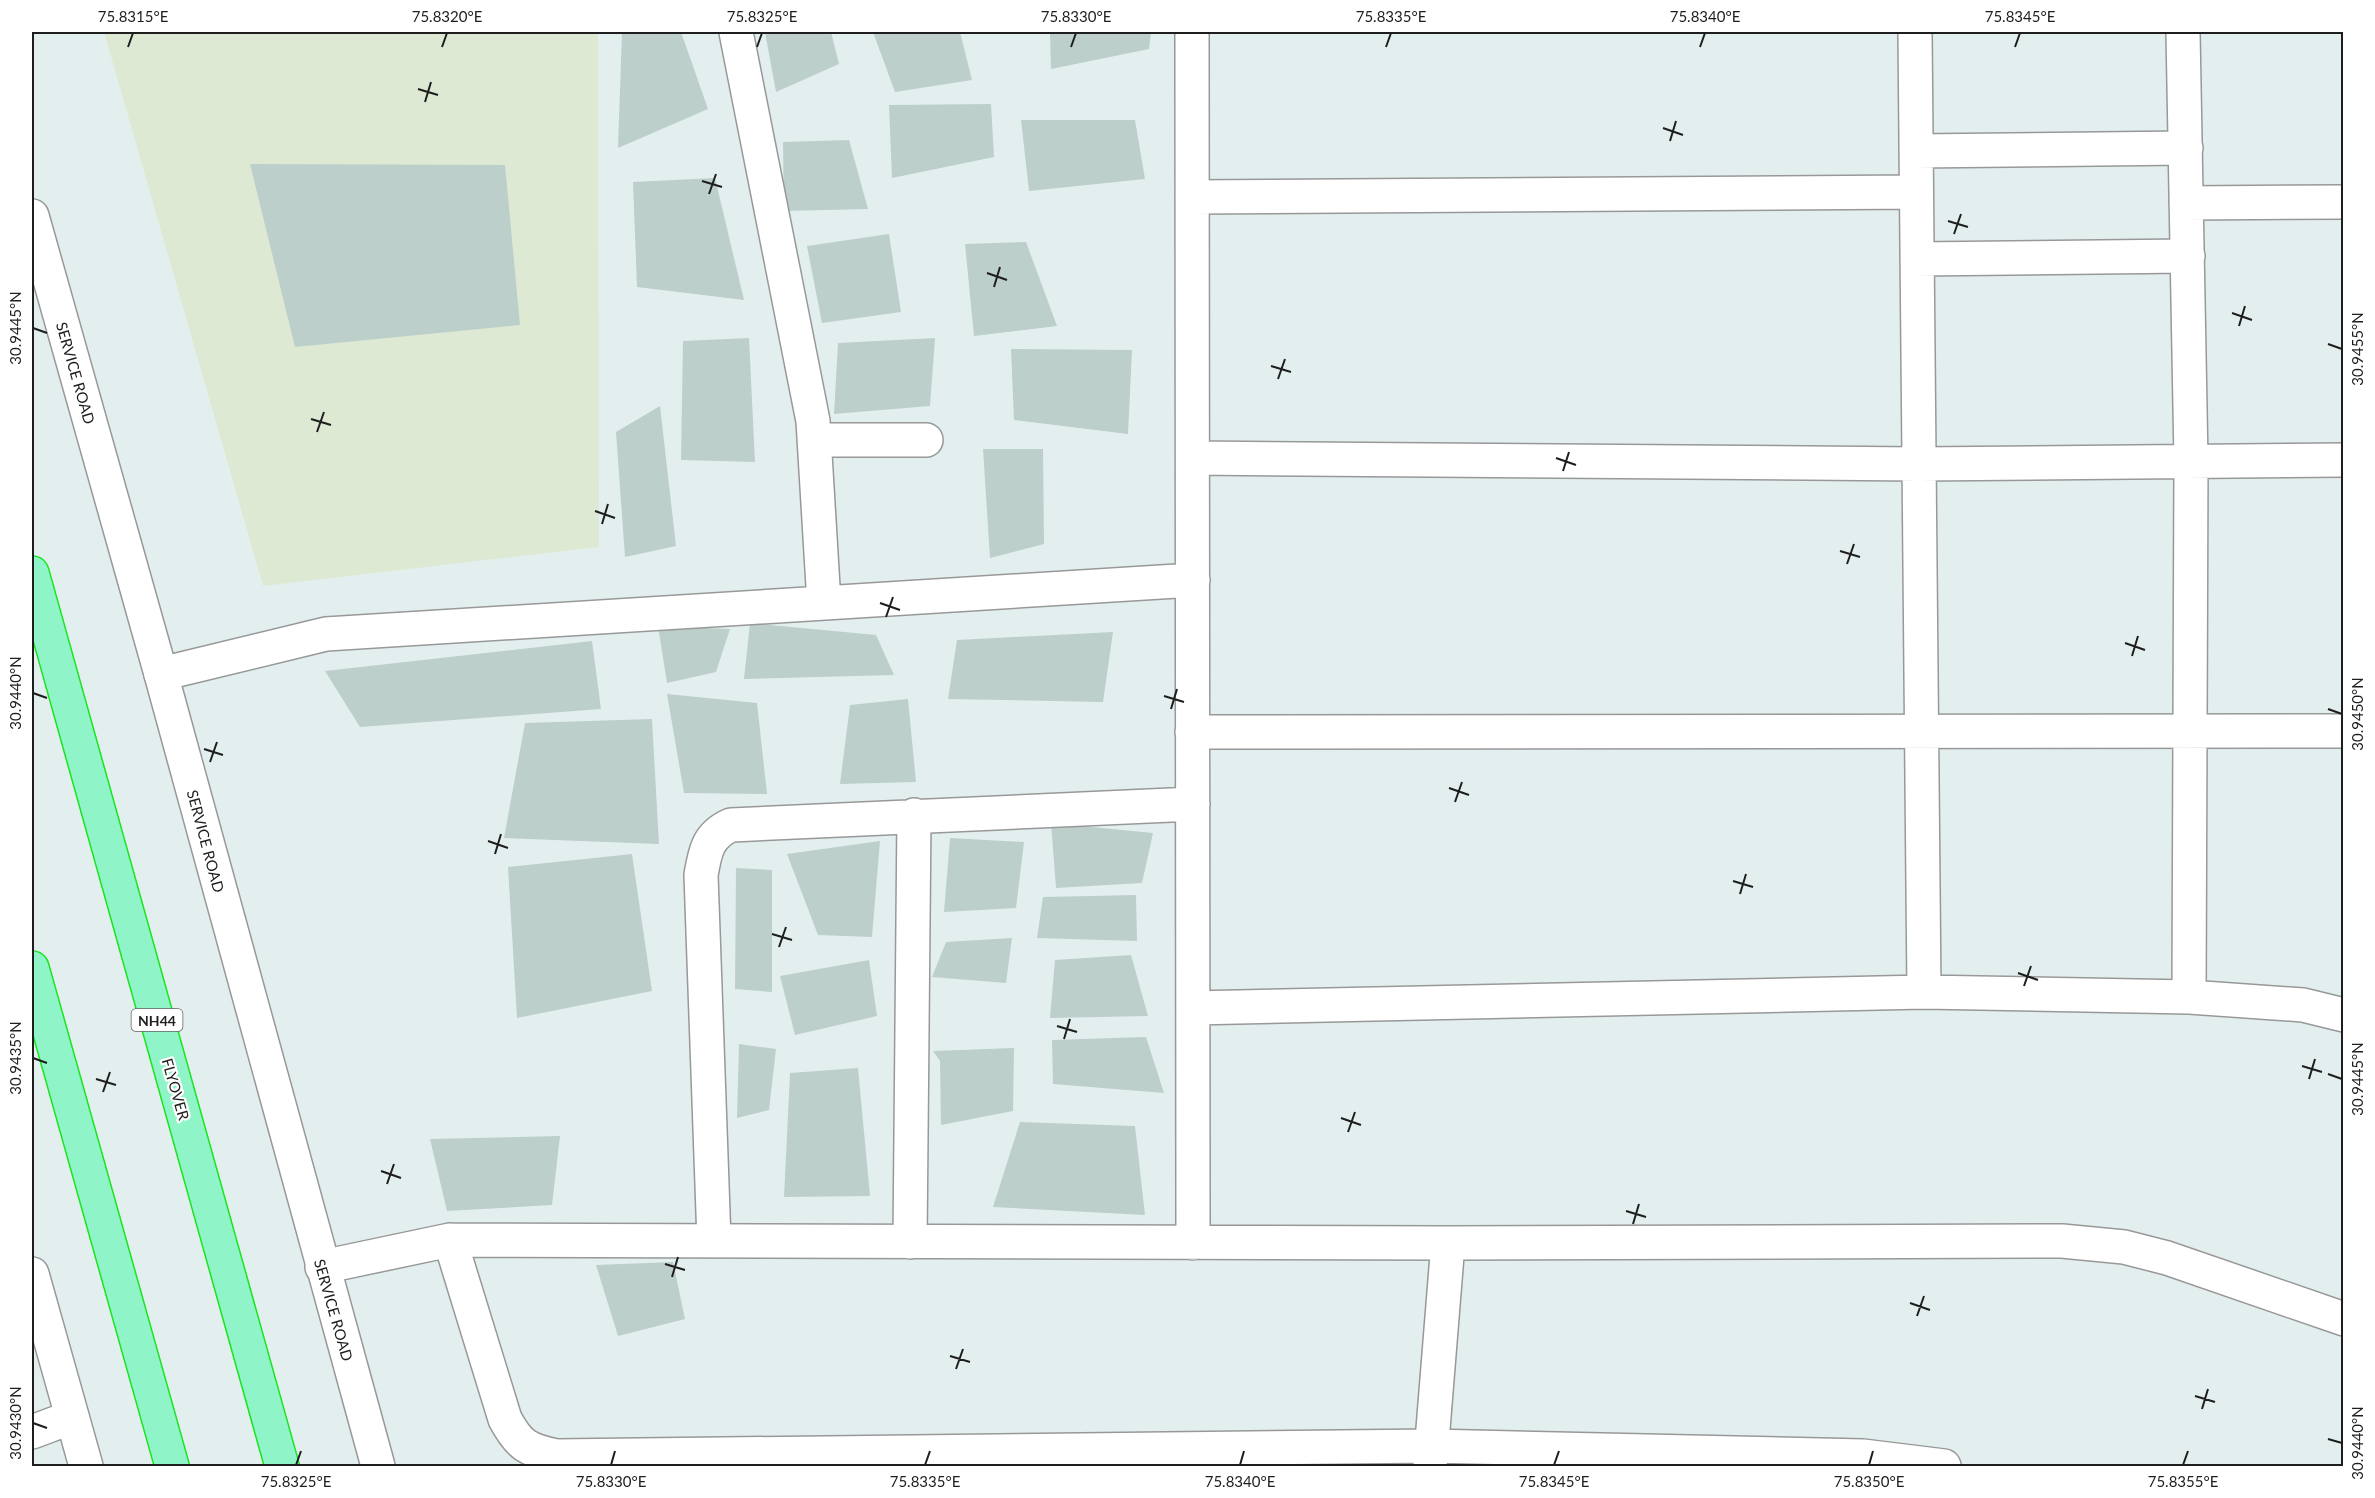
<svg xmlns="http://www.w3.org/2000/svg" width="2375" height="1498" viewBox="0 0 2375 1498" font-family="Lato,sans-serif">
	<style>
		.industrial { fill: #dee9d4 }
		.building { fill: #bccfcb }
		.lines { fill: none; stroke-linecap: round; stroke-linejoin: round }
		.minor-casing { stroke: #989898; stroke-width: 36 }
		.tertiary-casing { stroke: #989898; stroke-width: 36 }
		.trunk-casing { stroke: #1be31f; stroke-width: 36 }
		.minor { stroke: #fff; stroke-width: 33 }
		.tertiary { stroke: #fff; stroke-width: 33 }
		.trunk { stroke: #8ff5c8; stroke-width: 33 }
		.ticks { fill: none; stroke: #1e1e1e; stroke-width: 2 }
		.labels { text-anchor: middle; dominant-baseline: central; stroke-width: 4.5; stroke-linejoin: round; paint-order: stroke }
		.shield { fill: #fff; stroke: #626262; stroke-width: 1.5 }
		.shield-label { font-size: 14px; font-weight: bold; fill: #1e1e1e }
		.street-label { font-size: 15px; fill: #1e1e1e; stroke: #fff }
		.neatline { fill: none; stroke: #1e1e1e; stroke-width: 2 }
		.ticks-label { font-size: 15px; text-anchor: middle; fill: #1e1e1e }
	</style>
	<rect width="100%" height="100%" fill="#e3efef"/>
	<path class="industrial" d="M104,32h494l1,515 -336,39z"/>
	<path class="building" d="M622,32h59l27,77 -90,39z
		M765,32h66l8,32 -63,28z
		M873,32h87l12,48 -77,12z
		M1050,32h101l-2,17 -98,20z
		M991,104l3,53 -102,21 -3,-73z
		M1021,120h114l10,59 -116,12z
		M849,140l19,69 -84,2 -1,-69z
		M250,164l255,1 15,160 -225,22z
		M715,178l29,122 -107,-13 -4,-105z
		M889,234l12,78 -79,11 -15,-77z
		M1026,242l31,84 -83,10 -9,-92z
		M749,338l6,124 -74,-2 2,-119z
		M935,338l-5,68 -96,8 4,-71z
		M1011,349l121,1 -4,84 -114,-14z
		M660,406l16,140 -51,11 -9,-125z
		M983,449h60l1,95 -54,14z
		M750,623l126,12 18,40 -150,4z
		M658,626l72,3 -14,43 -49,11z
		M1113,632l-10,70 -155,-3 9,-59z
		M592,641l9,68 -241,18 -35,-56z
		M667,694l90,9 10,91 -83,-1z
		M908,699l8,83 -76,2 10,-79z
		M652,719l7,125 -155,-6 21,-115z
		M1051,823l102,10 -11,50 -86,5z
		M950,838l74,4 -8,66 -72,4z
		M880,841l-8,96 -54,-2 -31,-81z
		M632,854l20,137 -135,27 -9,-151z
		M736,868l36,2v122l-37,-3z
		M1136,895l1,46 -100,-3 6,-41z
		M1012,938l-6,45 -74,-6 14,-35z
		M1131,955l17,61 -98,2 5,-58z
		M869,960l8,56 -82,19 -15,-59z
		M1146,1037l18,56 -111,-9 -1,-44z
		M739,1044l37,5 -7,61 -32,8z
		M1014,1048l-1,63 -72,14 -1,-64 -7,-10z
		M858,1068l12,128 -86,1 6,-124z
		M1020,1122l115,4 10,89 -152,-8z
		M560,1136l-8,69 -105,6 -17,-72z
		M673,1262l12,57 -67,17 -22,-71z"/>
	<g class="lines">
		<defs>
			<path id="minor" d="M736,32l77,389 11,182
				M1192,32l1,1211
				M1916,151l270,-3
				M1192,197l724,-5
				M2186,203l158,-1
				M1917,259l271,-3
				M814,440h112
				M1193,458l726,6 425,-4
				M161,674l165,-40 867,-54
				M1192,732l1152,-1
				M1924,992l265,5 2,-536 -8,-429
				M2189,997l114,8 41,10
				M1193,1008l731,-16 -9,-960
				M450,1240l55,179c14,26 22,31 51,37l875,-10 432,10 81,10
				M714,1241l-13,-366c4,-24 7,-40 30,-50l462,-21
				M910,1242l4,-427
				M322,1267l128,-27 998,3 614,-2 62,6 43,11 177,61
				M32,1432l40,-15
				M1430,1466l18,-223"/>
			<path id="tertiary" d="M32,216l129,458 217,792
				M32,1274l54,192"/>
			<path id="trunk" d="M32,573l250,893
				M32,968l140,498"/>
		</defs>
		<use href="#minor" class="minor-casing"/>
		<use href="#tertiary" class="tertiary-casing"/>
		<use href="#trunk" class="trunk-casing"/>
		<use href="#minor" class="minor"/>
		<use href="#tertiary" class="tertiary"/>
		<use href="#trunk" class="trunk"/>
	</g>
	<path class="ticks" d="M128,47l5,-14M442,47l5,-14M757,47l5,-14M1071,47l5,-14M1386,47l5,-14M1700,47l5,-14M2015,47l5,-14M418,89l20,6M425,102l6,-20M1663,128l20,7M1670,141l6,-20M702,181l20,6M709,194l7,-20M1948,221l20,6M1954,234l7,-20M987,273l20,7M994,287l6,-20M2232,313l20,7M2239,326l6,-20M33,328l14,5M2328,344l14,5M1271,366l20,6M1278,379l7,-20M311,419l20,6M317,432l7,-20M1556,458l20,7M1563,471l6,-19M595,511l20,7M602,524l6,-20M1840,551l20,6M1847,564l7,-20M880,603l20,7M886,617l7,-20M2125,643l20,7M2132,656l6,-20M33,693l14,5M1164,696l20,6M1171,709l6,-20M2328,709l14,5M204,749l19,6M210,762l7,-20M1449,788l20,7M1455,802l7,-20M488,841l20,7M495,854l6,-20M1733,881l20,6M1740,894l6,-20M772,934l20,6M779,947l7,-20M2018,973l20,7M2024,986l7,-20M1057,1026l20,6M1064,1039l6,-20M33,1058l14,5M2302,1066l20,6M2328,1074l14,5M96,1079l20,6M2309,1079l6,-20M103,1092l7,-20M1341,1118l20,7M1348,1132l7,-20M381,1171l20,7M387,1184l7,-20M1626,1211l20,6M1633,1224l6,-20M665,1264l20,6M672,1277l6,-20M1910,1303l20,7M1917,1316l7,-20M950,1356l20,6M956,1369l7,-20M2195,1396l20,6M2202,1409l6,-20M33,1423l14,5M2328,1439l14,4M296,1465l5,-14M611,1465l4,-14M925,1465l5,-14M1240,1465l4,-14M1554,1465l5,-14M1869,1465l4,-14M2183,1465l5,-14"/>
	<g class="labels">
		<rect class="shield" x="131.5" y="1009" width="51" height="22" rx="4.5"/>
		<g class="shield-label">
			<text x="157" y="1020">NH44</text>
		</g>
		<g class="street-label">
			<text transform="translate(76 373) rotate(74)">SERVICE ROAD</text>
			<text transform="translate(206 841) rotate(75)">SERVICE ROAD</text>
			<text transform="translate(176 1089) rotate(74)">FLYOVER</text>
			<text transform="translate(334 1310) rotate(74)">SERVICE ROAD</text>
		</g>
	</g>
	<rect width="2375" height="1498" fill="none" stroke="#ffffff" stroke-width="66"/>
	<rect x="33" y="33" width="2309" height="1432" class="neatline"/>
	<g class="ticks-label">
		<text x="133" y="22">75.8315°E</text>
		<text x="447" y="22">75.8320°E</text>
		<text x="762" y="22">75.8325°E</text>
		<text x="1076" y="22">75.8330°E</text>
		<text x="1391" y="22">75.8335°E</text>
		<text x="1705" y="22">75.8340°E</text>
		<text x="2020" y="22">75.8345°E</text>
		<text transform="translate(16 328) rotate(-90)" y="5">30.9445°N</text>
		<text transform="translate(2358 349) rotate(-90)" y="5">30.9455°N</text>
		<text transform="translate(16 693) rotate(-90)" y="5">30.9440°N</text>
		<text transform="translate(2358 714) rotate(-90)" y="5">30.9450°N</text>
		<text transform="translate(16 1058) rotate(-90)" y="5">30.9435°N</text>
		<text transform="translate(2358 1079) rotate(-90)" y="5">30.9445°N</text>
		<text transform="translate(16 1423) rotate(-90)" y="5">30.9430°N</text>
		<text transform="translate(2358 1443) rotate(-90)" y="5">30.9440°N</text>
		<text x="296" y="1487">75.8325°E</text>
		<text x="611" y="1487">75.8330°E</text>
		<text x="925" y="1487">75.8335°E</text>
		<text x="1240" y="1487">75.8340°E</text>
		<text x="1554" y="1487">75.8345°E</text>
		<text x="1869" y="1487">75.8350°E</text>
		<text x="2183" y="1487">75.8355°E</text>
	</g>
</svg>
